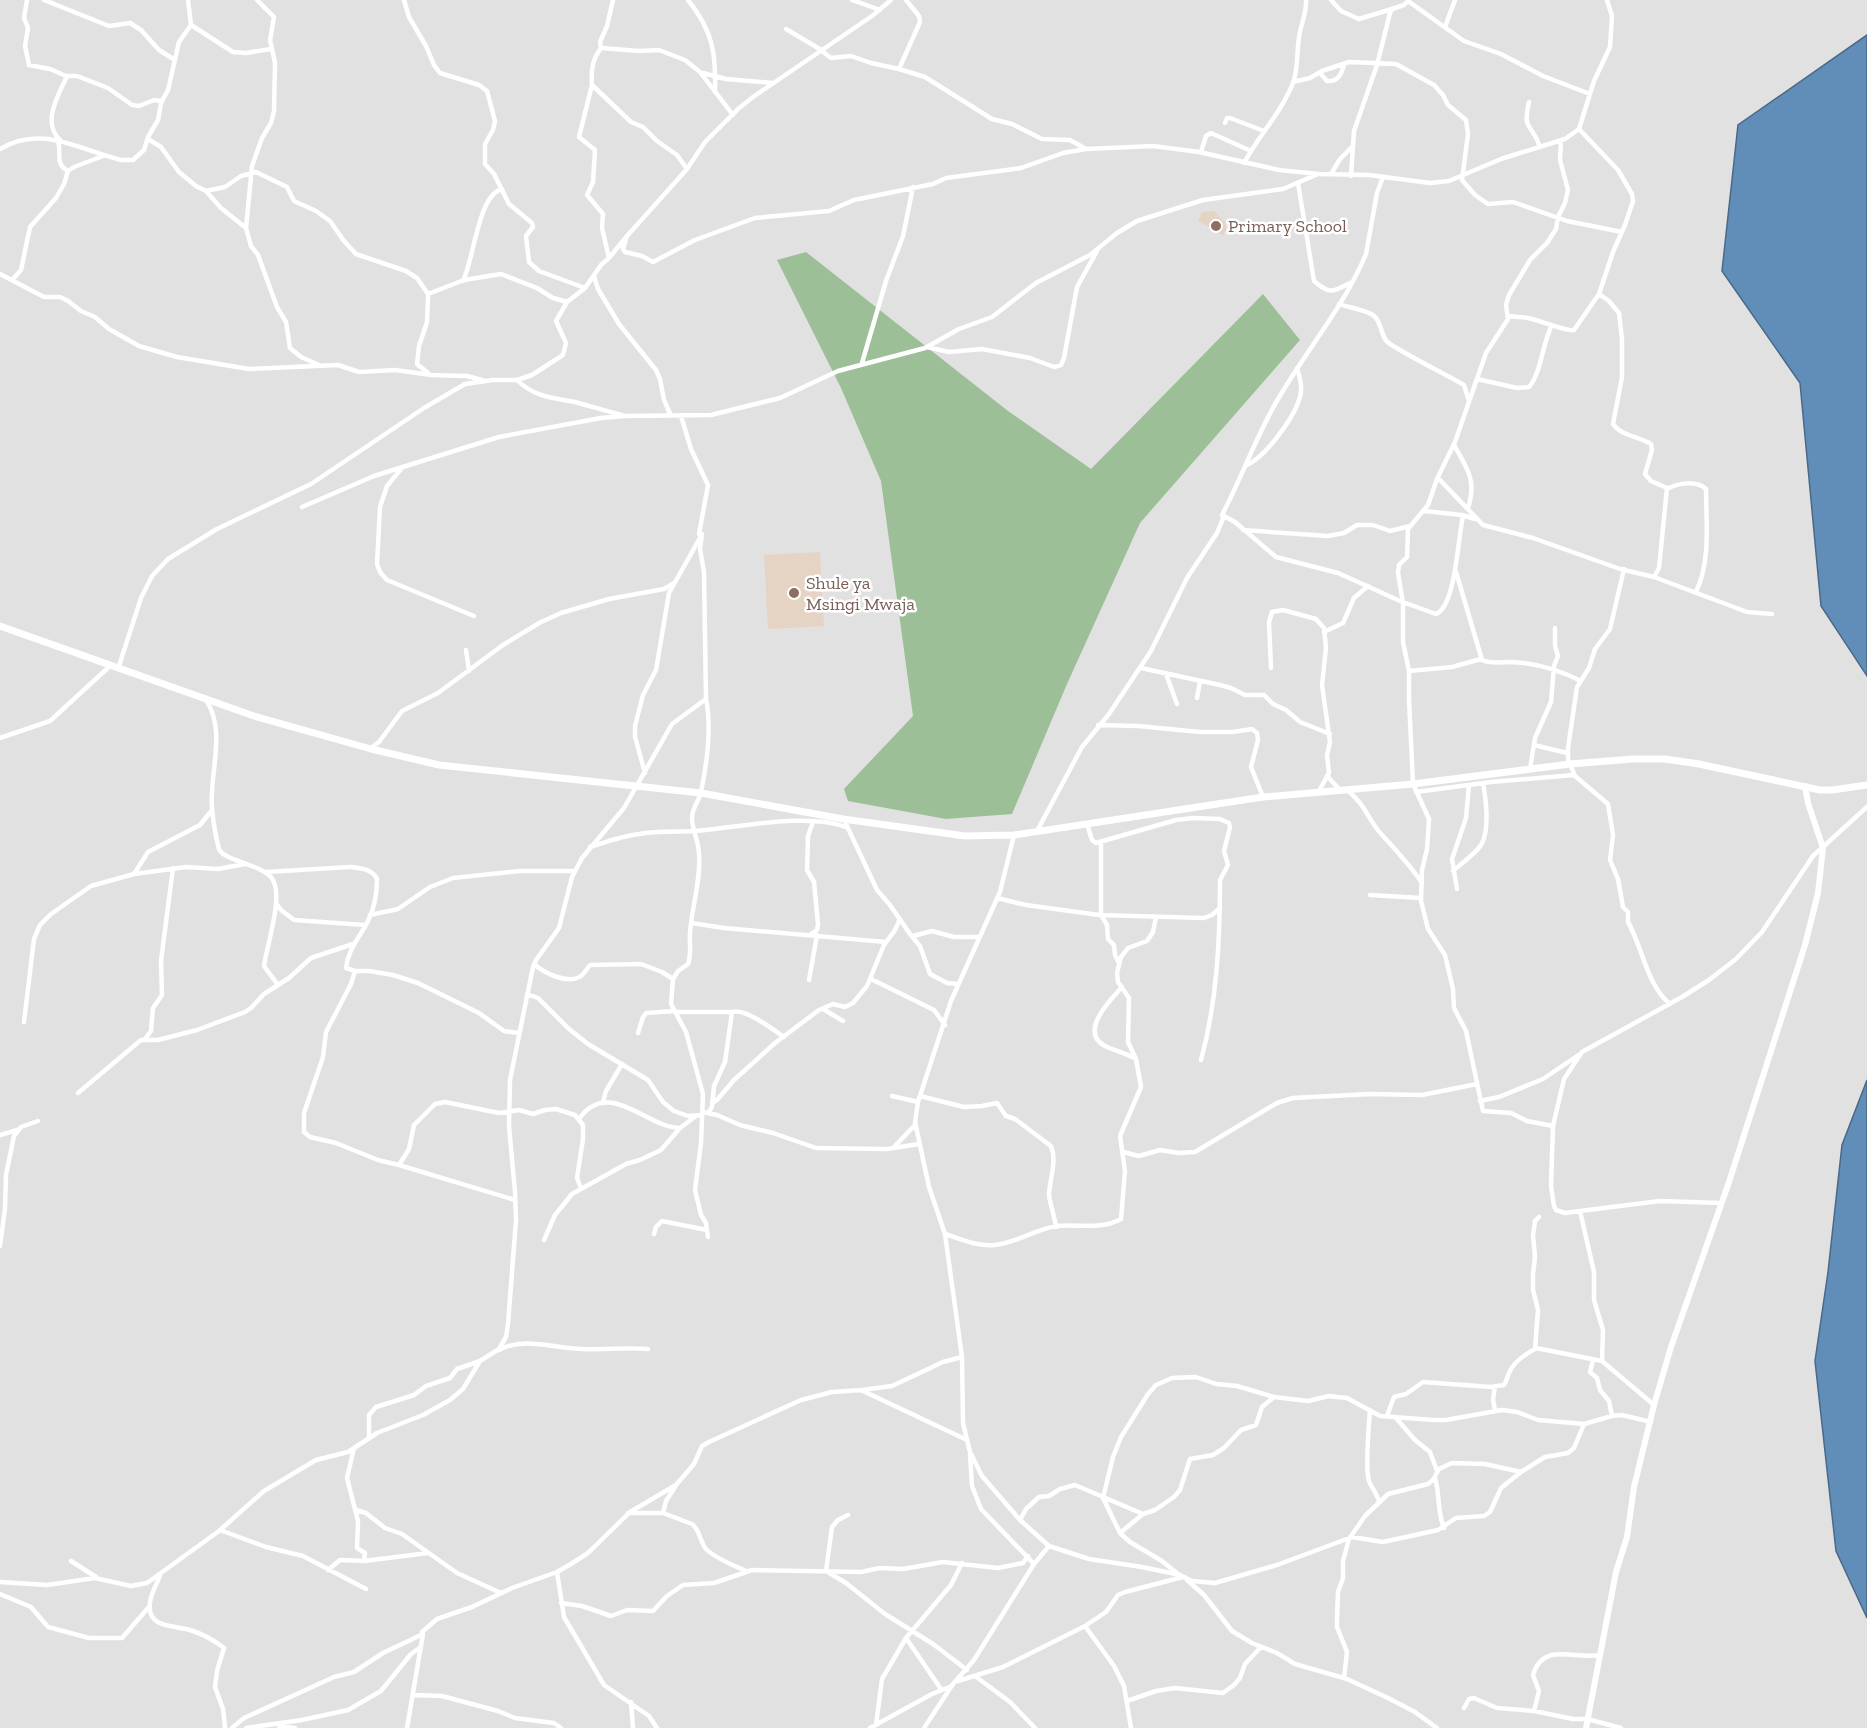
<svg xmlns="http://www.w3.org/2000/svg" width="1867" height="1728" viewBox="0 0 1867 1728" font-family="'Zilla Slab',serif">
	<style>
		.education { fill: #e5d4c3 }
		.green { fill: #9dbf97 }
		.water { fill: #618eb9; stroke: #4a6988; stroke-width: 1.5 }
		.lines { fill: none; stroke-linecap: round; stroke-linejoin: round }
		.minor { stroke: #fff; stroke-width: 4.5 }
		.tertiary { stroke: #fff; stroke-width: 6 }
		.secondary { stroke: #fff; stroke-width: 7 }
		.education-dot { fill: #8d6e63; stroke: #fff; stroke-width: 2 }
		.labels { text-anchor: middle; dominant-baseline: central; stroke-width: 5; stroke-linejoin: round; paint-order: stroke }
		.education-label { font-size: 18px; fill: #785e54; stroke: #fff; text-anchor: start }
	</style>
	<rect width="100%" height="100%" fill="#e1e1e2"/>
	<path class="education" d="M1214,211l11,12 1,7 -3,5 -25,-14 4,-9z
		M820,552l4,74 -56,3 -4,-74z"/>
	<path class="green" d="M806,252l202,159 83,58 172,-175 37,46 -160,183 -73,161 -55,130 -66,5 -98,-18 -4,-12 69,-73 -32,-235 -40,-93 -64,-128z"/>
	<path class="water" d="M1867,35v641l-46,-70 -21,-223 -78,-112 16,-146z
		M1867,1080v538l-31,-67 -21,-190 13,-89 14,-127z"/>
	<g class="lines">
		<path class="minor" d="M27,0l-3,18 4,10 -3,18 4,19 21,4 16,7h11l31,12 24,17 7,1 15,-6 8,1
			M44,0l65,26 21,-3 11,7 18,20 16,10
			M257,0l17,17 -4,23 5,23 -1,48 -3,12 -9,15 -10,28 -6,62 5,18 7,9 19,52 9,15 4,26 11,9 18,8
			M404,0l5,17 17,29 8,19 6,8 39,12 8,6 8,30 -2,9 -8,14v20l9,10 15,30 23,19 1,4 -7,9 3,26 10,9 46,17
			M613,0l-6,26 -7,16 1,6c-9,12 -10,22 -9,37l39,37 12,5 14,14 20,14 10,14
			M688,0c25,31 28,53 27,92
			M852,0l28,10
			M1331,0l10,11 18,8 33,-10
			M1408,1l56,40 37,13 42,22 47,18
			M191,25l42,27 13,1 25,-4
			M1445,27l10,-27
			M786,29l37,22
			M601,48l38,3 20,-1 26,10 15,12 33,43
			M822,51l9,7 20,-2 20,7 28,6 26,8 67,42 20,5 30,15 28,1 16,9
			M899,69l21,-47 -1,-6 -13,-16
			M703,73l23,6 47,4
			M1320,73l7,8c11,1 15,-7 17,-17
			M67,76c-8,18 -26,46 -7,64l-2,1c4,11 -4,23 10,30
			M1293,82l17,-4 12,-7 27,-9 47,2 38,21 9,10 5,10 18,15 2,14 -6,46 13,15 13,9 25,-2 54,19 55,11
			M592,85l-13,52 16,13 -2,32 -6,13 16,19 -1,14 7,30
			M1529,102c-7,30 3,20 11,45
			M1225,123l2,-5h3l34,13
			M148,139l13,8 18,25 17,14 10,5 15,17 25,20
			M0,149c42,-25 79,1 121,11h12l11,-10 4,-13 10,-17 3,-17 7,-13 11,-48 12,-17 -3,-25
			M1201,152l5,-16 5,-3 40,18
			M1244,163c15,-28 37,-50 49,-80 6,-16 3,-34 7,-51 2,-10 7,-22 6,-32
			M1331,174l9,-15 13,-13
			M1351,176l3,-45 23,-66 13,-52 2,-4 12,-4 5,-5
			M1383,177l-6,16 -11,61c-21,51 -60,97 -88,145 -22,37 -36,78 -56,116l13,7 41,35 62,16 62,28 36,13c20,-8 22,-78 27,-98
			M1298,183l16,98c16,14 19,11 36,2
			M206,191l19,-4 16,-11 15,-4 31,15 7,14 22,10 14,10 14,20 12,13 50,17 11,7 11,16v4l-1,24 -8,24 -2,18 11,9
			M627,236l-4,13 2,3 17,4 11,6 42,-22 60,-22 74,-7 25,-11 79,-16 13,-6 75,-10 42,-15 23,-4 67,-3 46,6 80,18 40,4 50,1 61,8 19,-2 52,-22 64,-20 14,-10 15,-48 16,-34 2,-31 -5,-16
			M0,274l44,23h16l8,4 13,10 14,6 14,12 30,17 38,11 72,12 89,-4 21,7 36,-2 36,5 36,1 15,4
			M594,276l4,13 21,35 37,46 4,9 4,21 7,16
			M12,280l9,-10 9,-43 26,-29 8,-14 4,-13 6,-4 29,-11
			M463,281c11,-22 15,-86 39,-92
			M428,294l36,-14 37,-6 36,14 16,10 14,4
			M1599,294l10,7 10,12 3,26v38l-9,47c8,12 26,12 38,20l1,6 -7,24 6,7 16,7 -8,80 -5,9
			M1339,304c8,3 31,7 35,12 9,8 6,22 16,28 24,15 49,27 74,41l5,16
			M1509,316c6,1 13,1 19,2 11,2 39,14 46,12l25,-36 14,-42 12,-27 8,-24 -1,-7 -14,-24 -39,-41
			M927,347l22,5 33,-3 48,9 24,9 7,-2 3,-7 13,-71 20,-36
			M862,363l24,-82 17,-45 10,-49
			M1477,379l40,9 12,-1c13,-16 13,-43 23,-62
			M517,380c17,17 36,18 58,22 15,4 31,9 47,13
			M1454,445c13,23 23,35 14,63
			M1247,465c19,-9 52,-52 54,-74 1,-8 -2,-16 -4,-23
			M401,469l-14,17 -7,21 -3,57 3,8 7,8 87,36
			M1438,478l45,47 50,13 87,31 34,8 93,35 25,2
			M1667,489c11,-6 29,-9 39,0 0,33 5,72 -10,103
			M302,507l72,-31 125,-39 102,-19 23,-2 87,-1 69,-17 58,-27 87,-23 34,-19 33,-12 44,-34 54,-28 27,-22 20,-12 66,-21 80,-11 35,-15
			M1424,511l38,4 13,4
			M1243,530l85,6 16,-3 13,-8h16l17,6 20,-5
			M1624,569l-14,60 -15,20 -6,19 -12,19 -9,61v11l7,17 33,28 5,31 -3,25 8,19 5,28 5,5v10c14,24 19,64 42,82
			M1456,572l26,88c9,4 19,2 29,2 25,1 48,8 70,19
			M1324,632l19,-9 11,-25 14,-12
			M466,650l3,21
			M1141,668l79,17 11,3 14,7h19l9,9 13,6 14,12 30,12
			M1271,668l-2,-46 3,-10 11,-2 33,9 8,9 2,20 -4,37 8,57 -3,13 2,18 -10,18
			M118,669l23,-71 11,-22 16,-17 49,-30 94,-45 113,-76 41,-24 28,-4h24l15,-5 31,-20 3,-12 -10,-22 11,-19 18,-14 16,-23 8,-7 18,-22 60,-67 18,-27 33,-33 15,-12 119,-81 19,-16
			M1409,671l43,-4 29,-8
			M1166,674l11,30
			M1197,698l3,-17
			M706,699c6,29 1,64 -5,93 -2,9 -9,16 -9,26 0,12 7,23 7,36 2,27 -7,52 -9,78 -1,11 2,21 -2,32l-10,7 -5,8 -2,25 15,28 17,62 -2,49 -6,47 6,25 5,8 2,14
			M206,700c21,31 3,74 6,108 1,11 4,30 7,41 4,12 47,16 54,31 10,19 -6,64 -9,86l14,19
			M1098,725l40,1 62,6h33l19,-3 5,4 1,7 -7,27 12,30
			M0,738l50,-17 60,-55
			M1534,745l33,8
			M371,748l8,-6 23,-31 36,-18 65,-48 38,-23 20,-9 48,-14 55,-10 10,-6
			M1530,769l5,-31 16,-36 3,-36 4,-10 -3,-10v-18
			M645,773l-10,-36v-11l8,-31 13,-25 13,-77 32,-57
			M1327,776l12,13
			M1347,790c19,15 21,30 35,45 15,16 28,30 40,48
			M1416,792l75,-10 83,-7
			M846,824l31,66 13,15 20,29 10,12 10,28 17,9 11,1
			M1087,824l5,16 4,3 80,-23 17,-2 27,1 9,4 1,4 -6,24 4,14 -8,15c0,60 -3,122 -19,180
			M1037,831l45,-84 27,-33 42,-63 36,-73 30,-45 7,-17
			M1014,835l-14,57 -49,109 -33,101 -3,20 14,65 16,47 17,123 1,66 4,17 3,12 12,24 38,44 29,26 40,13 53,8 38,8 12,6 23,2 62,-18 75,-28 31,5 55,-12 18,-12 28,-2 6,-4 11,-24 20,-16
			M1101,842v73l6,10 1,14 6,6 1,10 4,8
			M590,847c16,-5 32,-11 49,-13 18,-3 37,-2 56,-3 42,-3 112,-19 151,-4
			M1453,871c8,-7 23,-18 28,-26 9,-14 5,-46 2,-62
			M266,872l84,-5c10,1 22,2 27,12 0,13 -3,30 -9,42 -8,16 -20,28 -22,47l9,3h14l24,4 25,8 61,30 25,18 14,2
			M134,874l14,-22 52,-27 12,-15
			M1457,889l-5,-30 14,-41 3,-33
			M1370,895l51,3
			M997,898l29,7 73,10 105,3 8,-3 8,-7
			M276,903l5,7 13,10 71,5
			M370,915l28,-6 32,-22 23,-9 67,-7h55
			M691,923l33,5 162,14
			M811,934l6,-4 1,-6 -4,-42 -7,-12 1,-34 5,-14
			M913,936l19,-5 22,6h25
			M534,964c10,9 34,21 47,12 4,-3 6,-8 9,-11l51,-1 21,8 11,7
			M355,971l-4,13 -25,48 -3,25 -19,56v19l6,5 26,6 42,17 21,5 116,35
			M871,979l63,31 11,15
			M809,980l8,-45
			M527,994l11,4 31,31 19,15 60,36 15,22 11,9 14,5 14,-1
			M823,1009l20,12
			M676,1012h55
			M24,1022l10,-83 6,-14 11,-11 40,-28 43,-12 52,-7 32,2 27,-5
			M638,1033l5,-16 3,-4 29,-2
			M145,1039l6,-8 2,-23 9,-13 -1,-34 12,-93
			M1136,1059l-8,-17 1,-44 -11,-16 -1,-9 4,-16 7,-9 19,-7 6,-9 3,-15
			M78,1093l63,-53h17l39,-10 48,-18 6,-4 13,-14 25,-16 22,-20 42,-14
			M892,1096l26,6
			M920,1096l44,11 18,-1 15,-3 9,13 9,3 36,27c6,14 -1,33 -2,48 0,7 6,24 7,33
			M1480,1101l19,-4 44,-18 37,-25
			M603,1102l3,-11 16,-27
			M712,1103l5,-3 17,-20 41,-37 44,-33 14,-6 12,3 8,-4 14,-17 17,-41 11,-15 5,-11
			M703,1112l14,3 23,10 33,8 43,15 71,1 32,-5
			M708,1113l4,-6 2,-21 11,-24 7,-50c14,-4 40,17 52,25
			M579,1119c29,-42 68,9 101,9
			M1553,1126l-26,-5 -16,-8 -28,-2 -17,-80 -12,-23 -1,-19 -8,-34 -17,-26 -7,-28 1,-31 5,-21 2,-30 -16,-35 -4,-85v-28l-6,-29v-39l-5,-30 1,-8 8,-8 1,-28 20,-24 9,-26 18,-37 31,-89 22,-34 -2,-14 3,-10 21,-35 17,-17 9,-14 2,-12 7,-14 3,-13 -8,-30 1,-20
			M0,1135l17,-5
			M893,1148l22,-23
			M1123,1152l16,4 21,-6 19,3 16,-1 82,-49 16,-5 77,-4 52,1 55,-11
			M399,1165l10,-16 5,-24 21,-21 10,-2 54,11 20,-3 14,4 12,-4 11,-1 19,6 8,10v14l-6,39 4,10
			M1721,1203l-61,-2 -80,10 -15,2 -9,-3 -2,-4 -3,-20 1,-31 1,-29 11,-47 18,-27 100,-55 27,-17 27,-21 26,-27 51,-76 54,-49
			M1580,1211l14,61v28l9,30 -1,31 52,44
			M654,1234l2,-7 6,-6 45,9
			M945,1234c15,5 33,13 50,11 22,-2 40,-16 62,-19 22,-2 44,4 64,-7l4,-48 -5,-35 21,-49 -5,-28c-10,-6 -21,-8 -31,-13 -27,-14 6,-47 17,-59
			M544,1240l11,-25 17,-21 54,-30 14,-4 21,-10 19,-22 16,-12
			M0,1246l5,-37 1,-34 8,-39 7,-9 17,-6
			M1536,1348l66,13
			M499,1350c24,-14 57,-1 83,-1 22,1 44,-2 66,0
			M1593,1360l-3,12 7,6 3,12 9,11 3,15
			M863,1391l104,49
			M1370,1410c-1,13 -5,60 -1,71 3,8 8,12 10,21
			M1495,1410l-2,-10 2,-14
			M1387,1416l7,-19 12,-3 17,-12 68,5 13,-2c3,-4 3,-9 6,-14 4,-9 17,-18 25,-22l3,-39 -5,-20v-16l2,-17 -2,-22 2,-14 4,-4
			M1396,1418l19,22 15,12 7,19
			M369,1438v-23l7,-8 38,-12 12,-9 24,-8 7,-9 23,-8
			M354,1448l-7,30 11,43 -1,27 8,5 -1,8
			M970,1455l2,31 9,23 53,55
			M1435,1478c5,16 2,34 9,50
			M356,1510l10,3 19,15 17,6 55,39 44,20
			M628,1513h35l29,11c8,6 8,18 14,25 10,10 27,16 40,22
			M663,1513l3,-12 9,-14
			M848,1515l-10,5 -6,7 -6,44 20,12 39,31 48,30 34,26
			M1020,1520l6,-11 13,-12 10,-1 11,-7 15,-4 68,29
			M220,1530l46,17 37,9 63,33
			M1120,1533l23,-19 12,-4 19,-13 6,-7 10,-31 23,-4 11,-7 17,-18 15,-5 6,-18 12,-10 34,4 21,-5 8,1 10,1 33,18 53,4h13l56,-10 15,2 21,8 46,4 28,-8 10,-1 29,7
			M71,1561l25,16
			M328,1570l12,-10 24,1 64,-8
			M557,1572l7,45 40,68 45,31 8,12
			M1178,1574l-16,-13 -32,-19 -10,-9 -17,-35 10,-41 8,-20 27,-43 8,-9 16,-7 24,-1 20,7 21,2 37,11
			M160,1575c-3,9 -9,18 -10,27 -4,27 24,23 40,28 13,4 24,10 34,18l-7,23 -2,16 8,22 2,19
			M1187,1580l17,15 28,36 20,12 25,10 18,11 52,15 41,19 27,14 22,16
			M0,1582l47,3 48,-7 36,8 16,-3 72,-52 45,-40 52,-31 32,-8 29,-19 46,-18 27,-15 13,-11 17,-28 19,-12 7,-12 2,-13 8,-104 -1,-28 -6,-66 1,-46 23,-113 3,-7 23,-32 13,-51 10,-19 42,-50 48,-84 34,-25 -2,-127 -4,-23 2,-15h-3l9,-49 -17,-36 -10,-33
			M0,1594l31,13 17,20 41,11h33l26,-30
			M561,1603l21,3 29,10 16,-6 26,1 14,-15 16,-11 31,-2 38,-13 109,2 19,-4 23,1 40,-7 55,6 25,-5 5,-7
			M1085,1626l29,40 10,20 7,42
			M906,1638l35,51
			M975,1676l35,26 25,26
			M1344,1678l3,-26 -10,-25v-9l1,-26 5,-14v-17l6,-22 16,-23 23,-22 40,-10 5,-4 6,-11 13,-6 33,1 36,8 24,-15 23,-4 6,-5 10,-24
			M958,1681l45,-14 82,-41 21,-14 12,-17 7,-3 58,-15
			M414,1695l28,1 56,15 17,7 39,5 7,5
			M1127,1701l29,-10 19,-3 48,5 11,-8 6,-7 5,-14 16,-17
			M631,1702l2,26
			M1464,1708l5,-9 5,-1 23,10 37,3 39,8h14l34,9
			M1534,1711l5,-20 -6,-16c10,-34 42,-15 67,-20
			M876,1725l6,-46 24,-41 45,-53 11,-22
			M279,1726l16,2
			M232,1728l12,-10 90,-41 20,-5 29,-19 40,-19 -1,-2 15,-13 35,-12 40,-19 45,-16 14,-8 17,-11 42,-41 46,-27 18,-21 8,-18 7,-4 92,-42 31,-8 30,-2 30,-4 51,-24 19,-5
			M246,1728l56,-8 46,-10 33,-19 30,-37 10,-7
			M407,1728l16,-94
			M870,1728l62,-34 20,-8
			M924,1728l29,-44 21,-24 60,-96 15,-18"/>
		<path class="tertiary" d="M1586,1728l30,-156 11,-35 7,-50 20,-82 17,-58 58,-165 76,-237 13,-52 5,-45 -15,-45 -3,-17"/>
		<path class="secondary" d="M0,626l254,90 117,33 68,16 262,28 142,26 122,17 49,-1 249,-38 150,-13 157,-20 63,-5h32l34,5 121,26h12l35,-5"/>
	</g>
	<g class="education-dot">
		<circle cx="1216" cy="226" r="6"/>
		<circle cx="794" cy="593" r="6"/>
	</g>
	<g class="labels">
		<g class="education-label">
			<text x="1228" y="226">Primary School</text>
			<text x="806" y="583">Shule ya<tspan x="806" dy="21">Msingi Mwaja</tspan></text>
		</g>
	</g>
</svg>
